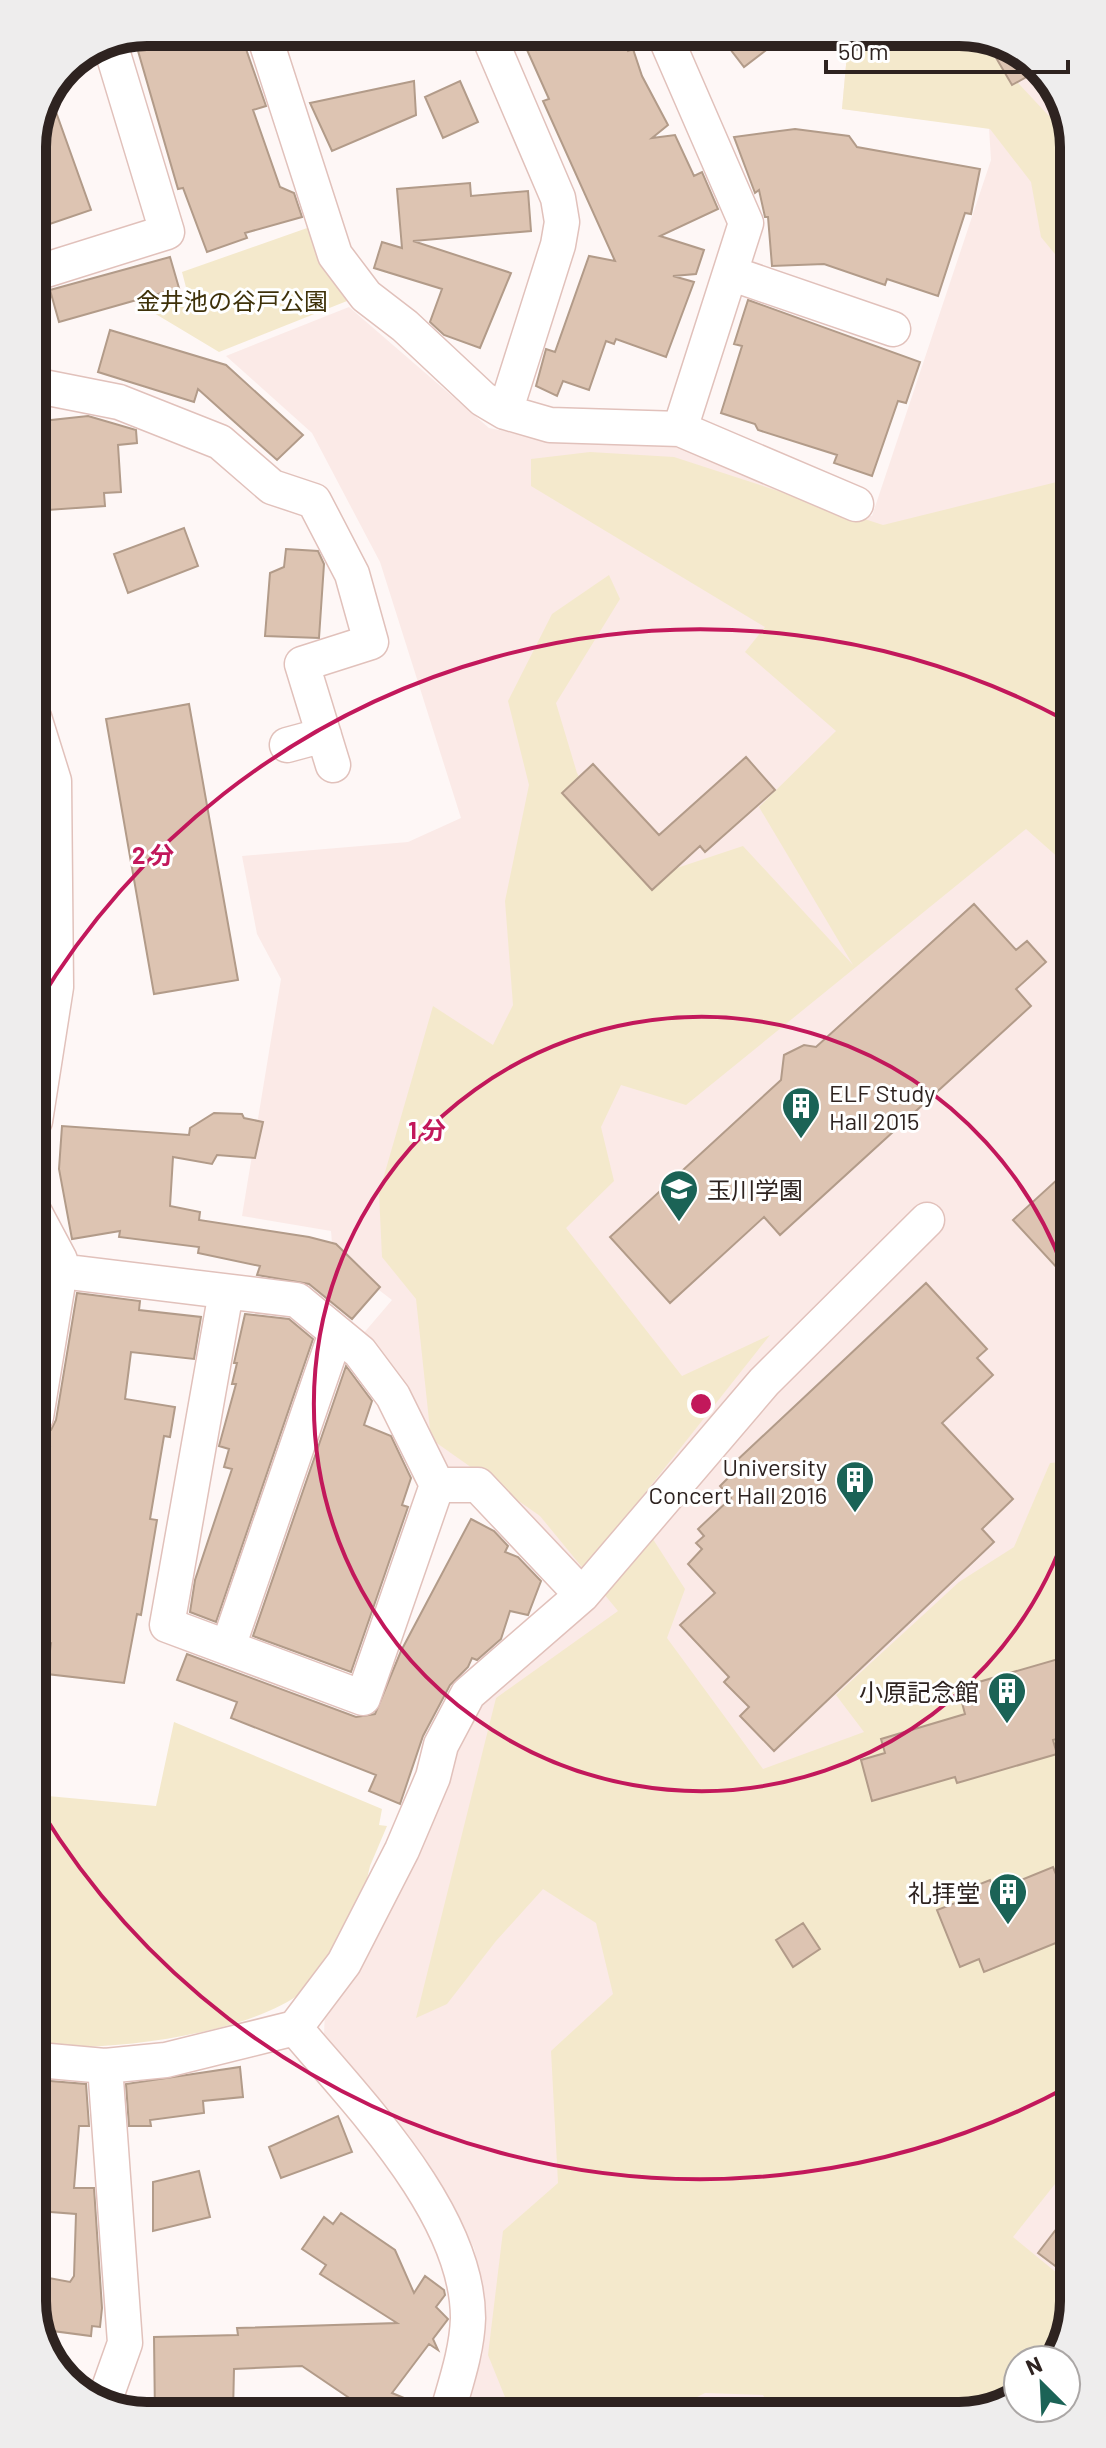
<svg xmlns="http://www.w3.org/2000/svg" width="1106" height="2448" viewBox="0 0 1106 2448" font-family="Barlow,'Noto Sans JP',sans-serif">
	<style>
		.built { fill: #fbeae7 }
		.green { fill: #f4e9cc }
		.building { fill: #ddc4b2; stroke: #b29b89; stroke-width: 2 }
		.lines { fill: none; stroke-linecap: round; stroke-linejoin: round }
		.minor-casing { stroke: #e1c1bb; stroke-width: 37 }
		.minor { stroke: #fff; stroke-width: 34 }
		.ring { fill: none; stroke: #c2185b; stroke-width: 4 }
		.labels { text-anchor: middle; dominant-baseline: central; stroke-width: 6; stroke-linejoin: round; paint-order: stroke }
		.park-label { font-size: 24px; fill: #3e3109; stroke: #fff }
		.poi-label { font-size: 24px; fill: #2e2320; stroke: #fff; text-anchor: end }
		.rim { fill: none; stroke: #2e2320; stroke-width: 10 }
		.centre { fill: #c2185b; stroke: #fff; stroke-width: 4 }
		.ring-label { font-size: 24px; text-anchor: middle; font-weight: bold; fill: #c2185b; stroke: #fff; stroke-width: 6; stroke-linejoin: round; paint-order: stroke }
	</style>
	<rect width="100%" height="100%" fill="#fef7f6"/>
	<path class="built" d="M849,32h118l62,24 39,54 6,2191 -18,59h-38v33l-22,17 -529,3 16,-61 2,-52 -11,-52 -41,-78 -109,-135 1,-27 142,-284 41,-48 92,-78 -158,-127 -85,-130 35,-41 -59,-45 -2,-24 -89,-15 39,-237 -24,-45 -15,-78 166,-14 53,-24 -81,-256 -68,-129 -86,-77 123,-49 140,121 63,13h121l199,75 119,-356 -2,-32 -147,-19z"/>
	<path class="green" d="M849,32l124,3 75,80 20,14v141l-27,-33 -10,-55 -41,-53 -148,-20z
		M310,227l12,40 25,34 -128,51 -75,-45 44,-12 -6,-23z
		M590,452l84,5 209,68 186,-46 1,389 -44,-39 -340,276 -65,-20 -20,42 13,54 -48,47 116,148 88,-41 -137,173 52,81 -18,49 96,131 101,-37 -28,-37 123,-113 55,-35 36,-84 22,-2 2,699 -61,77 61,50v14l-18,59h-38v33l-22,17 -224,1 -9,-16 -58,-2 -38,19 -151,1 -7,-6 -21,-52 15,-124 55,-48 -7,-132 62,-57 -17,-71 -53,-34 -47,52 -49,63 -31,14 80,-320 122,-87 -78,-95 -109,-77 -15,-140 -34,-42 -3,-64 54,-187 60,39 20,-40 -8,-104 24,-116 -21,-84 44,-87 57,-39 11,24 -64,104 21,70 31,57 45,46 90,-30 110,119 -94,-158 77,-76 -91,-79 20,-25 -234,-141v-27z
		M174,1722l208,87 -3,16 8,1 -17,40 -6,26 -23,39 -6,24c-16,10 -18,26 -31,36 -57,44 -196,61 -267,55v-251l119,11z"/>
	<path class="building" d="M147,32h31l5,15 57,-15 26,74 -13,4 27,77 14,6 8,24 -57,16 2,5 -40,14 -24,-64 -5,1 -44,-152z
		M519,32h100l9,19 5,-2 9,27 26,49 -16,13 23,-3 19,41 8,-4 16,37 -58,27 44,14 -8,24 -23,2 21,6 -28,75 -50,-18 -2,5 -8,-3 -17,49 -26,-9 -6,15 -21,-10 10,-37 9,3 34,-96 26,5 -72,-160 6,-2z
		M717,32h73l-46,35z
		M985,39l44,17 10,14 -27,15z
		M414,81l2,34 -84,36 -22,-48z
		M460,81l18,41 -35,16 -18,-41z
		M51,98l40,112 -59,20v-90z
		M795,129l54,7 8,11 123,22 -9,45 -6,-1 -27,83 -51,-17 -2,6 -61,-21 -52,2 -4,-49h-3l-6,-27 -4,3 -21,-56z
		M470,183l1,13 57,-5 3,40 -118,10 98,32 -31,75 -36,-13 -14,-13 12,-33 -68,-21 8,-26 20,6 -5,-59z
		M170,257l9,31 -120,34 -9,-32z
		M748,300l172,62 -14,41 -8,-2 -26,75 -38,-13 3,-8 -79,-25 -3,-6 -34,-11 21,-67 -8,-2z
		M110,330l116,35 77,70 -26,25 -79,-71 -4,13 -96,-30z
		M88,416l48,14 1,13 -19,2 3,47 -17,1 1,13 -72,5v-89z
		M184,528l14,38 -70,27 -14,-39z
		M286,549l32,2 6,13 -5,74 -54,-2 5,-63 14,-6z
		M189,704l49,276 -84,14 -48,-275z
		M746,757l29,33 -70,62 -5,-6 -48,44 -90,-97 31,-29 66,71z
		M974,904l42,46 11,-9 19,21 -30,27 15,17 -251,229 -16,-18 -94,86 -60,-66 171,-157 3,-25 20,-10 12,2z
		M214,1113l28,1 2,4 19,4 -8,36 -38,-3 -5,9 -39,-7 -3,49 30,6 -1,8 110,17 27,7 44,43 -28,32 -43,-35 -52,-9 3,-9 -62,-13 1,-6 -80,-10 1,-6 -48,8 -13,-70 3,-43 127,9 1,-7z
		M1071,1167v116l-58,-63z
		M926,1283l61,66 -10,9 16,17 -51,48 71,76 -31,30 12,13 -220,209 -34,-35 9,-9 -25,-25 5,-5 -49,-52 35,-32 -27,-29 14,-15 -6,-6 8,-7 -6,-7 33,-31 -11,-12 16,-16 -3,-6z
		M77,1293l63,8 -1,9 62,7 -7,42 -63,-7 -6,47 50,8 -5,30 -6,-1 -14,83 7,1 -16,95 -4,-1 -13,69 -77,-9 4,-31 -15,-2v-104l14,-90 -14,-2v-8l15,-7 5,-10z
		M245,1314l44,5 24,20 -97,283 -26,-10 5,-32 37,-111 -8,-2 5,-18 -10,-3 17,-62h-4l5,-21h-3z
		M346,1366l26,35 -8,24 27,11 20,42 -9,27 6,2 -57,165 -98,-36z
		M471,1519l23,12 14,15 -3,6 13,5 23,24 -13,34 -18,-4 -9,28 -24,21 -5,-2 -4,9 -18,18 -27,51 -23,68 -31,-13 7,-16 -145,-57 6,-16 -60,-22 10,-26 169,63 19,-3 26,-63z
		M1072,1655v80l-19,5 4,14 -100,29 -2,-6 -83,24 -11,-41 24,-7 -4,-14 84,-25 -7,-26z
		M1053,1867l9,22 11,-4v51l-89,36 -5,-13 -19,8 -23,-57 21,-8 -3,-8 35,-14 4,11z
		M803,1923l17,26 -27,18 -17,-27z
		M240,2067l3,30 -40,4 1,12 -54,7 1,6h-22l-3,-42z
		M38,2080l48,4 3,42h-10l-5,62h20l8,120 -2,19 -8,-1 -1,10 -53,-7v-53l32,6 4,-6 2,-62 -38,-3z
		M338,2116l14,36 -71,26 -12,-31z
		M199,2171l11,46 -57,14v-49z
		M1074,2206v74l-36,-27z
		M341,2213l54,37 19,43 11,-17 19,14 1,5 -9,12 12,12 -15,20 5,11 -9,-6 -37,49 36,15v6h-55l-71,-48 -68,3 -1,44 -78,3 -1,-79 84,-2 -1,-7 160,-5 -77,-49 6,-9 -24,-16 22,-32 9,7z"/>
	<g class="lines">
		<defs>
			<path id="minor" d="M263,32l72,223 31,41 39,30 78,73 22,13 45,13 130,4 176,75
				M487,32l71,166 4,24 -4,23 -53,167
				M663,32l83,191 -66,206
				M730,273l163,56
				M33,274l134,-42 -56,-185
				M33,385l86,17 101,40 52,45 42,14 38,73 19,68 -69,22 31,101
				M34,717l20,64 2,206 -21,134
				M287,745l37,-10
				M35,1213l25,47v11l-24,146
				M60,1271l237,29 63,52 33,44 44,89h41l104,110
				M226,1292l-59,333 196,73 74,-213
				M228,1647l108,-314
				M295,2028c64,76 173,186 173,290 -1,33 -12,64 -21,96
				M38,2060l67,6 61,-6 129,-32 49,-65 58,-113 31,-73 8,-32 27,-51 114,-99 182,-213 163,-162
				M104,2402l21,-59 -20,-277"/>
		</defs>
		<use href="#minor" class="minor-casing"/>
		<use href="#minor" class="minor"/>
	</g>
	<g class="ring">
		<path d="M1071 1517A387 387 0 1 1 1071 1291"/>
		<path d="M1071 2085A775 775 0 0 1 40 1809M37 1005A775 775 0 0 1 1065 720"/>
	</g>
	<defs>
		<symbol id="building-pin" viewBox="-11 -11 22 30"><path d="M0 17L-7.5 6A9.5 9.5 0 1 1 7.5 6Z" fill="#1b6356" stroke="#fff"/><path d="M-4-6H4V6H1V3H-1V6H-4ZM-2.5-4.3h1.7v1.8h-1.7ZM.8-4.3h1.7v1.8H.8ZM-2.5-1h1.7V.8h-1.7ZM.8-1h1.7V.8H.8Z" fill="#fff"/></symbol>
		<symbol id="university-pin" viewBox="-11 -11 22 30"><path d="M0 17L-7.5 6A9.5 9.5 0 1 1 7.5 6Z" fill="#1b6356" stroke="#fff"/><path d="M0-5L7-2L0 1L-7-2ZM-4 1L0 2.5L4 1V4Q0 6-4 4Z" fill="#fff"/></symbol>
	</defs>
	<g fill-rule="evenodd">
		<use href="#building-pin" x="779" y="1084" width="44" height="60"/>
		<use href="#university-pin" x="657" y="1167" width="44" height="60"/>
		<use href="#building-pin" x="833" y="1458" width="44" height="60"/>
		<use href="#building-pin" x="985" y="1669" width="44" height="60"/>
		<use href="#building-pin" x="986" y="1870" width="44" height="60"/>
	</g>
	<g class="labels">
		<g class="park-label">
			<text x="232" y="300">金井池の谷戸公園</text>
		</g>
		<g class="poi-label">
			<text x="829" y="1092" text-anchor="start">ELF Study<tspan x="829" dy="28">Hall 2015</tspan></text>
			<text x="707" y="1189" text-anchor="start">玉川学園</text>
			<text x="827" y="1466">University<tspan x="827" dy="28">Concert Hall 2016</tspan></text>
			<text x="979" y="1691">小原記念館</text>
			<text x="980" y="1892">礼拝堂</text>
		</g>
	</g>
	<path d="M0 0H1106V2448H0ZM147 46H959A101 101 0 0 1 1060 147V2301A101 101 0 0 1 959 2402H147A101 101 0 0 1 46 2301V147A101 101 0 0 1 147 46Z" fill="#eeeded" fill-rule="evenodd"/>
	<path class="rim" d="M147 46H959A101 101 0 0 1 1060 147V2301A101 101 0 0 1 959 2402H147A101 101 0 0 1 46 2301V147A101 101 0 0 1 147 46Z"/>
	<circle cx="701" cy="1404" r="12" class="centre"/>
	<g class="ring-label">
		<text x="153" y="864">2 分</text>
		<text x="427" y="1139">1 分</text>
	</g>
	<g transform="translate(1042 2384) rotate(336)"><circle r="38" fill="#ffffff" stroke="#aba7a6" stroke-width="2"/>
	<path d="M0-6L14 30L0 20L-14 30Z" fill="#1b6356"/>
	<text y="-12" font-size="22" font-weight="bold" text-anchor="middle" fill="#2e2320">N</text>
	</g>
	<path d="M826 60v12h242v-12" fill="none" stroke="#2e2320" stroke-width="4"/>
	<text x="838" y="60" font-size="24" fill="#2e2320" stroke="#ffffff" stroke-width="6" paint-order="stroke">50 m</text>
</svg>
